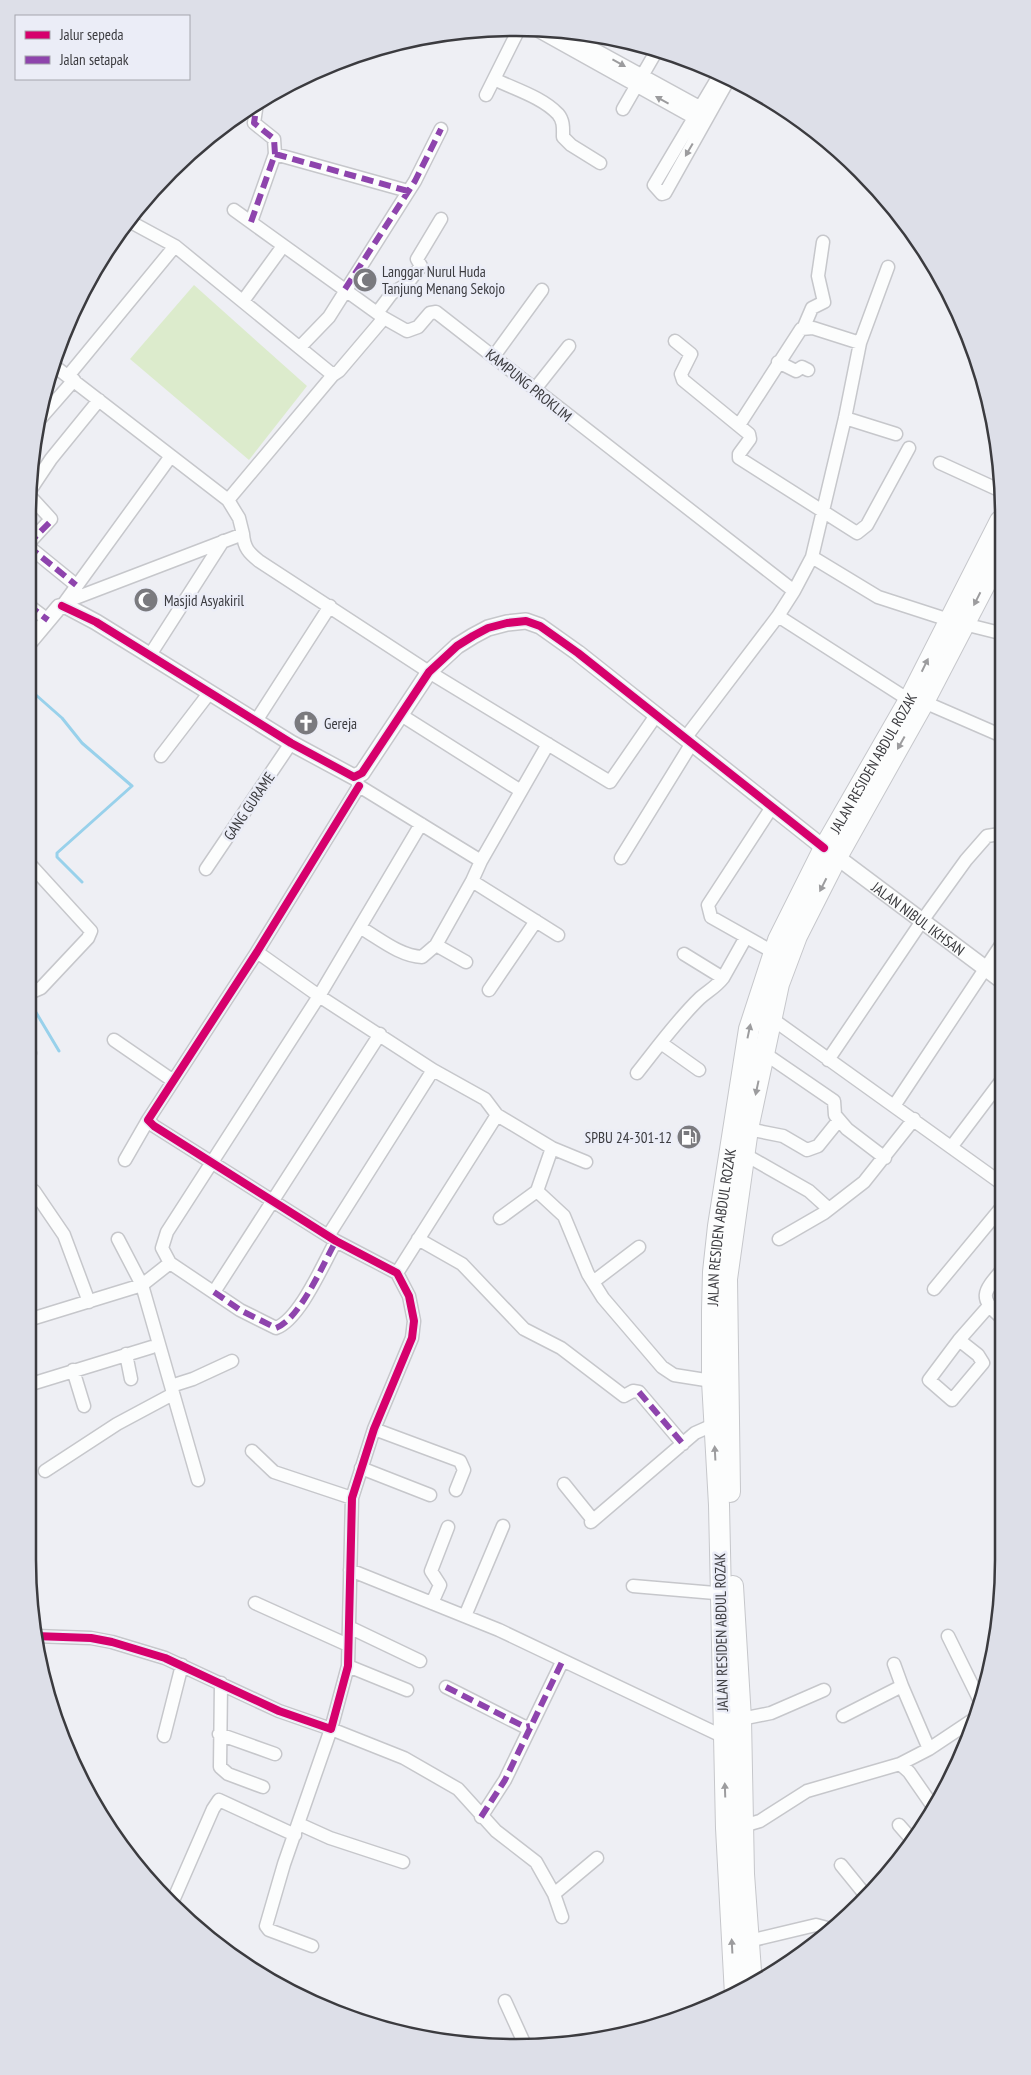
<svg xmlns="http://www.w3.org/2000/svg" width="1031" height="2075" viewBox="0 0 1031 2075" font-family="'PT Sans Narrow',sans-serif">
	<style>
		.green { fill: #dcebcc }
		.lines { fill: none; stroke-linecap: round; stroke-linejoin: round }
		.stream { stroke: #98d1eb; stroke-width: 3 }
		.minor-casing { stroke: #c6c7cb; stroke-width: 15 }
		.tertiary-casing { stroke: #c6c7cb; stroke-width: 18 }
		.trunk-casing { stroke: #c6c7cb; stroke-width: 22 }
		.minor { stroke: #fcfdfd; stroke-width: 12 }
		.tertiary { stroke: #fcfdfd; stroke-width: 15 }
		.trunk { stroke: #fcfdfd; stroke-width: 20 }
		.quiet { stroke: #8e44ad; stroke-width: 6; stroke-dasharray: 12 6; stroke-linecap: butt }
		.cycleway-casing { stroke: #ebedf7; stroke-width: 11 }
		.cycleway { stroke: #d6006c; stroke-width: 8 }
		.oneway { fill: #9c9c9e }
		.labels { text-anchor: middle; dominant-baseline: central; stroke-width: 5; stroke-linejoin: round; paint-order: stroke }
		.poi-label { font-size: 15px; fill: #3b3b3f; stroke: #ebedf7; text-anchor: start }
		.street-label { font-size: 15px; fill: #3b3b3f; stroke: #ebedf7 }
		.rim { fill: none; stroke: #3b3b3f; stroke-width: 2.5 }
	</style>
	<rect width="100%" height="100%" fill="#eeeff4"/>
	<path class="green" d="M194,285l113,101 -58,74 -119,-101z"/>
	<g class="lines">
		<path class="stream" d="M28,688l34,30 20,25 50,43 -75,67v4l25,25
			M28,999l31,52"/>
		<defs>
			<path id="minor" d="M535,29l165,92
				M561,31l144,79
				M720,74l-66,111 8,9 3,-1 65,-116
				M494,79c20,10 48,18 64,35 6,7 5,15 5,23l8,8 29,18
				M486,95l33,-66
				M623,109l34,-59
				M275,154l133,37
				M234,210l150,108 23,13 11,-4 12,-14 6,-1 358,279 -16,25
				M127,220l48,26 158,129 6,-4 45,-53
				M251,222l24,-68 -1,-15 -20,-16 3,-20
				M243,301l40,-55
				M377,313l15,-20 14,-8 15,-19 -4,-7 24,-40
				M803,329l9,-21 12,-6 -6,-26 5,-34
				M675,341l16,13 -10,20 2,6 66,54 1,5 -11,15v4l118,75 10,-8 42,-77
				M300,347l29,-30 86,-136 26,-52
				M494,356l48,-66
				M778,362l18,9 6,-4 6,3
				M53,365l175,135 11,18 4,16 -178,68
				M68,376l107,-130
				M535,389l34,-43
				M845,418l51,16
				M39,420l35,-40
				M739,425l62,-96 12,-1 47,15
				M940,463l59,27
				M29,492l22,-33 48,-59
				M228,500l105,-125
				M243,534c1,14 6,19 16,27l170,111 181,110 47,-68
				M28,544l23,-25 -22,-24
				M28,546l48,39
				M812,557l66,40 71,23
				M794,591l18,-34 33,-139 15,-75 28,-76
				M65,602l106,-146
				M28,605l20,15
				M964,624l36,9
				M150,655l73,-114
				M924,702l76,33
				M401,715l120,76
				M256,721l74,-115
				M686,737l92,-121 131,84
				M161,756l49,-64
				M356,779l3,7 122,75 67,-117
				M772,807l-64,98 3,12 62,35
				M621,858l71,-115
				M481,861l-9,20 86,54
				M206,869l85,-126
				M361,928c19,11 39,28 61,29l14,-12 36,-64
				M436,945l30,17
				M257,952l62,44 114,74 52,29 12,16 55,33 34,14
				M684,954l39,24 23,-41
				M28,988l6,3 7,-3 47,-50 3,-7 -63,-69
				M489,990l47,-69
				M771,1018l230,165
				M114,1040l58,40
				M661,1043l38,27
				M764,1053l70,48 1,14 12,14 38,29
				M28,1056l2,-3 -2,-6
				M828,1060l94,-139 44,-61 21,-24 13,-2
				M637,1073c20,-25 40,-53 63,-75 8,-7 16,-11 23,-20
				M894,1106l107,-161
				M748,1129l35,7 24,14 11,-4 21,-26
				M952,1146l49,-65
				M552,1148l-15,43 27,25 24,58 15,24 59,69 12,8 38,6
				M744,1154l65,37 20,18
				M125,1160l23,-40
				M34,1191l30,44 25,67
				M500,1218l37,-27
				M328,1236l105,-166
				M118,1239l24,46 56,195
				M418,1239l44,25 62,65 37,19 63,48 9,-5 6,1 44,52
				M779,1239l45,-26 40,-31 50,-63
				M170,1263l70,47 36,18c24,-9 47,-64 60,-87
				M1002,1270c-19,22 -24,28 0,48
				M397,1273l100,-158
				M593,1282l46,-35
				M934,1289l67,-81
				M214,1292l166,-258
				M28,1320l114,-35 28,-22 -8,-15 5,-16 152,-236 102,-172
				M959,1340l-30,40 23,20 31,-37 -5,-8 -19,-15 29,-33
				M126,1354l5,25
				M73,1370l11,36
				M28,1385l124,-38
				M171,1386l22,-7 39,-18
				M374,1429l86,32 4,9 -8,20
				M252,1451l22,21 78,26
				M361,1468l69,27
				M45,1471l72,-47 56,-30
				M564,1484l29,36
				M591,1522l104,-89 18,-8
				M350,1570l149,60 225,107
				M633,1586l82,7 12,3
				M255,1603l93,42
				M432,1603l8,-18 -9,-14 17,-44
				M465,1616l38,-90
				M351,1628l69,33
				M35,1636l56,2 21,4 53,16 114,53 52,18 17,-63 4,-168 22,-69 38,-91 2,-17 -5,-25 -12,-23 -61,-32 -182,-115 -6,-6 109,-168 102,-166
				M948,1636l33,67
				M894,1664l8,22
				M348,1666l59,24
				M221,1683l-1,84 8,7 35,13
				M446,1687l79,40 5,-1
				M843,1716l59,-30 27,63
				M741,1719l30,-6 53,-23
				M219,1734l56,20
				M164,1736l18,-71
				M900,1764l9,8 25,36
				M481,1817l24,-37 57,-118
				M299,1824l31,14 73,24
				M899,1825l14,16
				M743,1826l17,-5 47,-30 93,-27 29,-15 45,-30
				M841,1865l26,32
				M554,1894l43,-36
				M172,1903l41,-94 6,-9 76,35
				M749,1941l67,-16 15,4
				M312,1946l-43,-16 -3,-4 18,-62 47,-135 73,29 54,31 38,42 40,31 18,32 8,23
				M505,2001l20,44"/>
			<g id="tertiary">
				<path d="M28,644l31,-37 7,-1 30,16 195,121 63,34 8,-4 67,-101 28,-26 16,-10 15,-8 19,-5 19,-2 14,5 38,27 246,195"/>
				<path id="s1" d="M837,857l164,123"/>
			</g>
			<g id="trunk">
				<path d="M730,1492l-3,-213 21,-150 31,-145 18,-48 40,-79 87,-155 76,-146"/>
				<path d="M733,1586l8,133 3,155 8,111"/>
				<path id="s2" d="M735,1995l-9,-167 -7,-323 -7,-124v-71l1,-38 5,-46 31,-197 29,-89 46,-92 85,-148 91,-179"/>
			</g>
		</defs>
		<use href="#minor" class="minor-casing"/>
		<use href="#tertiary" class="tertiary-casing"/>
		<use href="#trunk" class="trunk-casing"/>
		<use href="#minor" class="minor"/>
		<use href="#tertiary" class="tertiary"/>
		<use href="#trunk" class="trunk"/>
		<path class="quiet" d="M275,154l133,37
			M251,222l24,-68 -1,-15 -20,-16 3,-20
			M345,289l70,-108 26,-52
			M28,544l22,-22
			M28,546l48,39
			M28,605l20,15
			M214,1292l26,18 36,18c24,-9 47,-64 60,-87
			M639,1392l44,52
			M446,1687l79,40 5,-1
			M481,1817l24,-37 57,-118"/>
		<defs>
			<path id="cycleway" d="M62,606l34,16 195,121 63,34 8,-4 67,-101 28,-26 16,-10 15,-8 19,-5 19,-2 14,5 38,27 246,195
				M35,1636l56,2 21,4 53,16 114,53 52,18 17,-63 4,-168 22,-69 38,-91 2,-17 -5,-25 -12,-23 -61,-32 -182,-115 -6,-6 109,-168 102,-166"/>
		</defs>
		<use href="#cycleway" class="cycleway-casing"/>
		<use href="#cycleway" class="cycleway"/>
	</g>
	<defs><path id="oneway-solid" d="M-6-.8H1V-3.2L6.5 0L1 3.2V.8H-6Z" transform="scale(1.25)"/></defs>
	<g class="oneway">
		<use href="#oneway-solid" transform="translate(619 63) rotate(29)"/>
		<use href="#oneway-solid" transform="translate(662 100) rotate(-151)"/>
		<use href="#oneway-solid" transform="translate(689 150) rotate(120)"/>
		<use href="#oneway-solid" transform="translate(977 599) rotate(117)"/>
		<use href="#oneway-solid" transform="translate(925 665) rotate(-64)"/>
		<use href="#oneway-solid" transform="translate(901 743) rotate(119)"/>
		<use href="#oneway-solid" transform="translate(823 885) rotate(117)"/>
		<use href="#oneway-solid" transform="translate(749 1031) rotate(-78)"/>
		<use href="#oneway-solid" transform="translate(757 1088) rotate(102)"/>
		<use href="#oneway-solid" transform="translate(715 1453) rotate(-93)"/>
		<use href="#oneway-solid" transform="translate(725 1790) rotate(-92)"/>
		<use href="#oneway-solid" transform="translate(732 1946) rotate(-93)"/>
	</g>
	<defs>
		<symbol id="mosque-disc" viewBox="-11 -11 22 22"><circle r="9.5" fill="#7a7a7e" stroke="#ebedf7"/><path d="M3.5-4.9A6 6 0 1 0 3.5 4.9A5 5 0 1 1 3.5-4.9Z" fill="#fff"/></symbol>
		<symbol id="church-disc" viewBox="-11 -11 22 22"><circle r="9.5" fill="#7a7a7e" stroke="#ebedf7"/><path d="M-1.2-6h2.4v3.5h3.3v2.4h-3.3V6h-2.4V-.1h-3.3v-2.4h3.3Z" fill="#fff"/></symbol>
		<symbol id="fuel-disc" viewBox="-11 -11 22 22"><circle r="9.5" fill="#7a7a7e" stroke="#ebedf7"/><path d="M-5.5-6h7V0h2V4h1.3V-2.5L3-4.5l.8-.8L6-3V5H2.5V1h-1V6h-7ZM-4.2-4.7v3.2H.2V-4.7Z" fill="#fff"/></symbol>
	</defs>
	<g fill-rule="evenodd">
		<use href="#mosque-disc" x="351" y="266" width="28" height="28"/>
		<use href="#mosque-disc" x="132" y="586" width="28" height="28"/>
		<use href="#church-disc" x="292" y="709" width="28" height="28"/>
		<use href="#fuel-disc" x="675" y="1123" width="28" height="28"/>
	</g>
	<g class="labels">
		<g class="poi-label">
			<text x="382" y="271">Langgar Nurul Huda<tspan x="382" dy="17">Tanjung Menang Sekojo</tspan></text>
			<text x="164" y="600">Masjid Asyakiril</text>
			<text x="324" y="723">Gereja</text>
			<text x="672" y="1137" text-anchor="end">SPBU 24-301-12</text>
		</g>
		<g class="street-label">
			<text transform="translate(529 385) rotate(39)">KAMPUNG PROKLIM</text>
			<text stroke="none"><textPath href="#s2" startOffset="1264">JALAN RESIDEN ABDUL ROZAK</textPath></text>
			<text transform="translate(249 806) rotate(-56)">GANG GURAME</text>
			<text stroke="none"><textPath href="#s1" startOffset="102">JALAN NIBUL IKHSAN</textPath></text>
			<text stroke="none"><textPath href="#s2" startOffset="769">JALAN RESIDEN ABDUL ROZAK</textPath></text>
			<text transform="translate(721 1632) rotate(-91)">JALAN RESIDEN ABDUL ROZAK</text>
		</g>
	</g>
	<path d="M0 0H1031V2075H0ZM515 36H516A479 479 0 0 1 995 515V1560A479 479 0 0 1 516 2039H515A479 479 0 0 1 36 1560V515A479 479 0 0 1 515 36Z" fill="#dddfe8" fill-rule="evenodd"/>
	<path class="rim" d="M515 36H516A479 479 0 0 1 995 515V1560A479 479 0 0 1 516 2039H515A479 479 0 0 1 36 1560V515A479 479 0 0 1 515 36Z"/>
	<rect x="15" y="15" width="175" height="65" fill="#ebedf7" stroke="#a5a6ad"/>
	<rect x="25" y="31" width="25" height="8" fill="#d6006c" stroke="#a5a6ad"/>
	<text x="60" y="40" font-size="15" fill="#3b3b3f">Jalur sepeda</text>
	<rect x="25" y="56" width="25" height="8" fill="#8e44ad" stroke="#a5a6ad"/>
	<text x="60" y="65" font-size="15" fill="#3b3b3f">Jalan setapak</text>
</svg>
